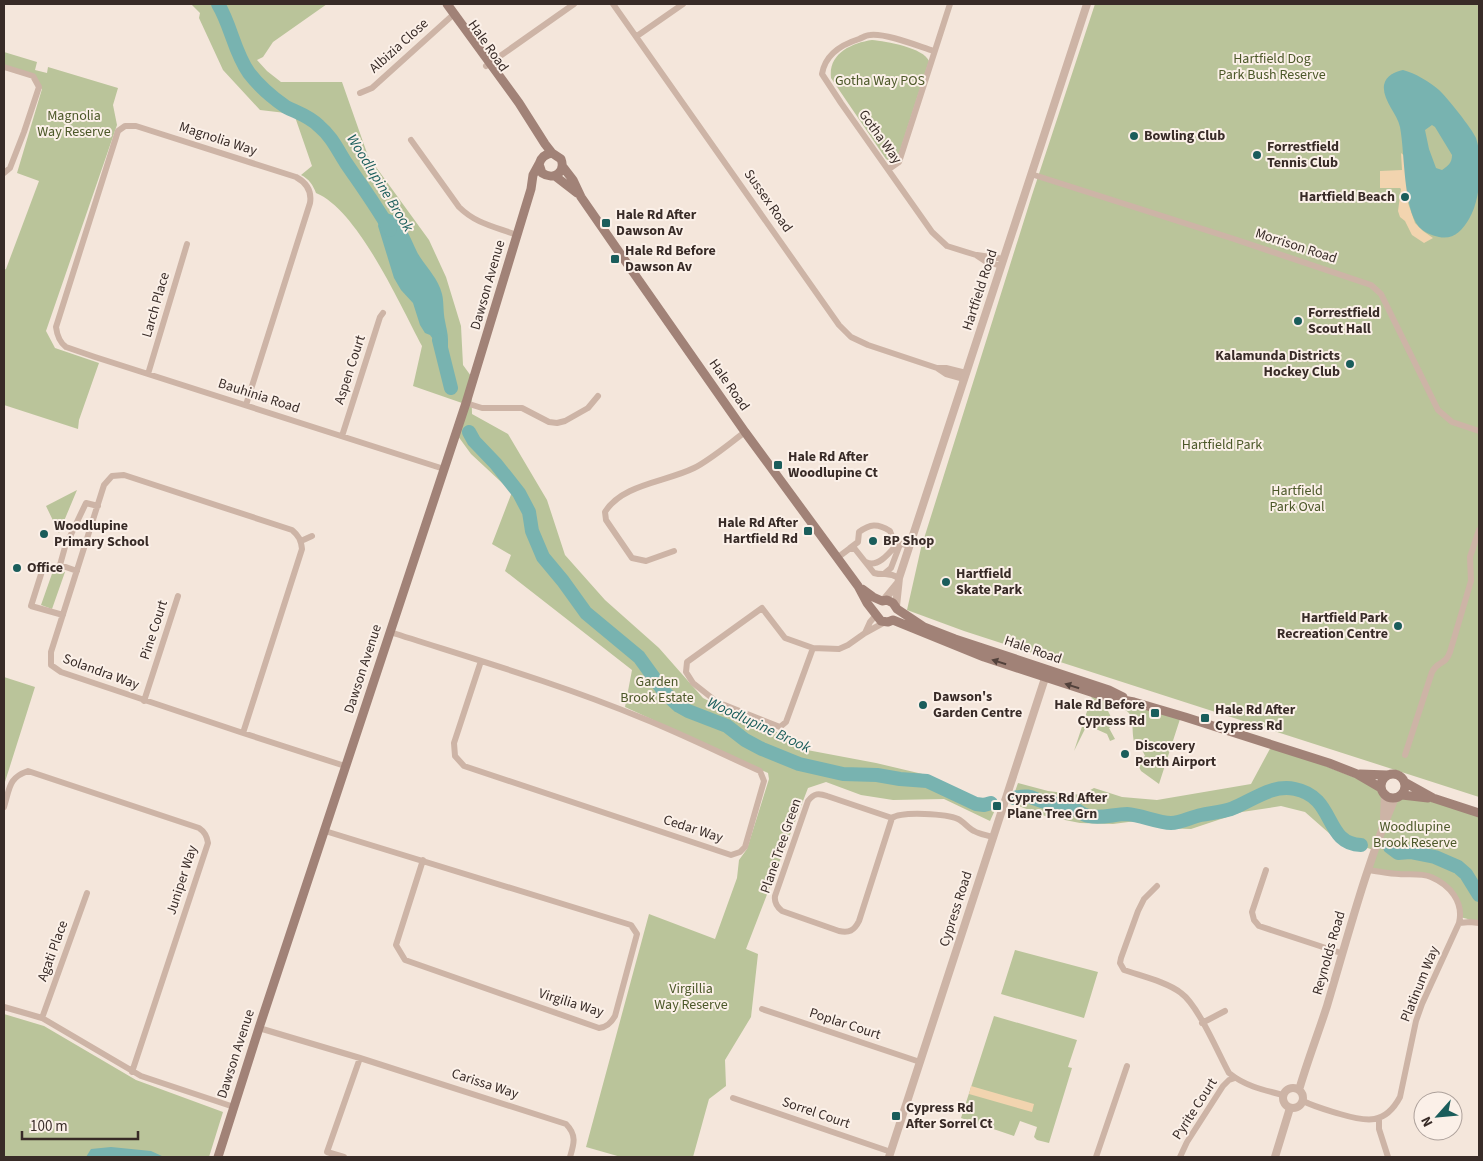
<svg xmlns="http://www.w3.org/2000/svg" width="1483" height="1161" viewBox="0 0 1483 1161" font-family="'Source Sans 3',sans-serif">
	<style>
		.green { fill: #bac49a }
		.sand { fill: #f2d4af }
		.water { fill: #78b3b0; fill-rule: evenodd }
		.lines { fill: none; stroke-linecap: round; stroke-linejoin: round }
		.river { stroke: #78b3b0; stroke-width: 14 }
		.minor { stroke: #cdb4a6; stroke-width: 6 }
		.tertiary { stroke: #cdb4a6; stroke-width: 8 }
		.secondary { stroke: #a18277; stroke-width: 9 }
		.oneway { fill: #52413b }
		.poi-dot { fill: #1a5d5b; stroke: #fbf0e8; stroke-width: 2 }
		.labels { text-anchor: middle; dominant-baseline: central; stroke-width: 4; stroke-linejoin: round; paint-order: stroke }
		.street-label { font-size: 14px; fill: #382b27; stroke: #fbf0e8 }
		.park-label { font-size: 14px; fill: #4c5829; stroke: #fbf0e8 }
		.poi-label { font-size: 14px; font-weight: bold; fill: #382b27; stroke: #fbf0e8; text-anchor: start }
		.water-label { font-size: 15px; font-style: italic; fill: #1a5d5b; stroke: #fbf0e8 }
	</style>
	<rect width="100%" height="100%" fill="#f4e6db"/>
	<path class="green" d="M191,4h136l-54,38 -10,15 -6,3 10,11 14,11h61l26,74 61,84 17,37 15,49 2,39 8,11 1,38 36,20 39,66 18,55 40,45 54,48 44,50 54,28 30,9 20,15 69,13 55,13 29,14 35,20 -5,11 -46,-22 -51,1 -32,-5 -35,-13 -18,6 -62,161 12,5 -7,63 -26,43 1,26 -17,13 -16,58h-72l-35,-10 63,-233 66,25 22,-61 2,-18 8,-11 22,-70 -1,-6 -143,-66 7,-37 -127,-99 6,-16 -19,-11 20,-52 -41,-38 -16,-22 7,-29 -49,-17 9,-40c-22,-41 -64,-136 -106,-153 -3,-8 -7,-14 -15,-18l11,-9 -18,-52 -34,-4 -37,-40 -24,-52 1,-5z
		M1095,4h384v793l-515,-166 -57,-21 14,-62 111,-353z
		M872,40c14,1 52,8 57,21l-32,99 -4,3 -7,-4 -55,-81c-3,-24 20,-35 41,-38z
		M4,52l33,10 -2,8 12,3 1,-6 70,21 -5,17 4,20 -71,206 9,17 44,15 -20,57 -1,9 -74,-24v-135l2,-1 33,-88 -22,-8 25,-84 -3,-2 -6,-11 -29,-9z
		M77,490l-18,43 -13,-27z
		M54,568l11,4 -13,37 -11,-4z
		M4,677l31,10 -31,98z
		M1093,693l88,23 -22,68 -18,-13 -5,-10 9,-5 -6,-13 -4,1c-5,-12 2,-30 -12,-35 -6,-3 -10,-1 -15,2l7,14 -6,3 6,11 -5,2 -3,-7 -20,-9 -13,26z
		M1272,745l109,43 6,8 3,1 43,1 46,15v109l-19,-5 -3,-19 -27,-22 -62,-6 5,-20 -43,-16 -25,-22 -24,-6 -39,6 -51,17 -31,-1 -24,-7 -23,3 -33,-1 -35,-7 -34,-13 7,-20 30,8 33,4 13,-7 28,9 35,3 94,-16z
		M1015,950l83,22 -14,46 -83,-24z
		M4,1014l40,12 92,54 87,32 -14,45h-205z
		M994,1016l83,24 -9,27 4,1 -23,75 -12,-3 -3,-3 3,-10 -17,-6 -6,15 -53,-18z"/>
	<path class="sand" d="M1401,153l6,5 4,37 -3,8 7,20 8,8 10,7 -9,5 -12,-8 -7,-14 -5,-4 -2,-6 3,-22 -1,-1h-20v-17l22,-1z
		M971,1086l63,18 -2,8 -63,-18z"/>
	<path class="water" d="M1403,70c12,3 27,12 36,20 7,6 34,40 37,48 7,21 5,62 -7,81 -7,12 -16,21 -30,18 -8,-2 -14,-4 -20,-10 -16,-19 -14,-74 -19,-100 -3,-14 -18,-27 -16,-42 2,-10 11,-13 19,-15zM1432,125l3,2 17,28c0,8 -4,11 -10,15l-6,-2 -7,-19 -4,-19z
		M384,213c21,1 27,30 36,44 8,12 18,22 22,37 2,8 1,18 3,27 1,6 3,12 3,19 0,5 0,10 0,16l-8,2 -7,-19 -3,-4 -5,-2 -5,-8 -7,-22 -12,-13 -7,-12 -16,-52 2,-9z
		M111,1147l40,4 13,6h-78l5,-8z"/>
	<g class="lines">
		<path class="river" d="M218,4c13,21 16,48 31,69 10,13 24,25 37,34 12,6 23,9 33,19 13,11 18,23 27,37 15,22 31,44 44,67
			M439,340l12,48
			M469,432l5,9 22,23 23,29 10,19 3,19 11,26 20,24 23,32 53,44 26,36 14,13 9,5 39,15 18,14 17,9 37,15 44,10 34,1 23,4 27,2 49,23 8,1 7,-2
			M1014,798c20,-5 19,3 36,5 6,2 13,1 19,2 7,3 12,10 20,11 13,3 25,-2 38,-2 14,1 31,9 44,9 10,0 20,-6 30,-8 10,-2 20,-3 30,-6 21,-8 40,-25 64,-20 41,8 29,55 66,56
			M1390,847l8,6 12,-1 25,5 23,10 8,7 13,21"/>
		<path class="minor" d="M613,4l226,321 12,12 17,8 69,23 9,6 18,5
			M637,36l46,-32
			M934,51c-16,-5 -48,-18 -64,-16 -4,0 -8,3 -11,4 -19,6 -34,16 -37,35l19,29 91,129 15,14 29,9 9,6 16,5
			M486,66l88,-62
			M4,67l29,9 6,11 -15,45 -14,36 -6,5
			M360,93l12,-5 82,-74
			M411,140l48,67c17,17 37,20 58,28
			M889,169l10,-7 51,-158
			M1031,174l203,65 137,46 10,9 57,116 14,12 27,9
			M977,255l27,4
			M938,368h8l20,5
			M148,374l39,-130
			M466,403l16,5h40l27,14 8,1 8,-2 23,-13 10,-12
			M246,405l64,-202c2,-12 -3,-20 -14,-26l-160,-51h-11l-7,5 -62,196c1,8 3,15 10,20l29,10 349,112
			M342,436l38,-119 3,-4
			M301,541l11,-5
			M850,548l8,-6 1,-10c11,-8 18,-9 31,-1l7,19
			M674,551l-28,10 -14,-3 -26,-38 -1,-8c17,-28 61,-30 89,-44 16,-8 36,-25 51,-36
			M837,558l12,-9h6l19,24c11,3 13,-2 25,5
			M866,562c12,7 25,-11 32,-19l12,3
			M43,568l-12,38 32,9
			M77,571l-17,-6 5,-18 21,-44 12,3
			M885,573l6,-5 8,-21
			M390,632c84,27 170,52 252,86 40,16 78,35 118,53l4,10 -19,66 -5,5 -9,3 -267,-89 -9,-10 -1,-13 27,-82
			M865,633l5,-11 6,-7
			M813,648l-27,74 -6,5 -63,-25 -24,-19 -7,-11 1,-10 75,-54 23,30 28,10 26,1 9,-4 17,-12 20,-11
			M144,701l34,-105
			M243,733l59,-184c-1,-9 -3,-13 -10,-19l-168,-55 -12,1 -8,9 -53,167v13l10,7 182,61 102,33
			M1405,755l27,-83c6,-12 13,-6 18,-20l21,-71 -1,-24 9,-27
			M4,807c6,-19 4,-29 24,-36l171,57c6,4 8,8 9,15l-76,229
			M892,818l-33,103c-5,10 -10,12 -20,10l-57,-20c-5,-4 -8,-8 -7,-15l33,-95c6,-8 11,-8 19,-5l65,22c10,-7 55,-4 66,1 6,3 10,9 16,12 5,3 12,4 18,6
			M325,831l306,94 6,9 -22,82c-4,7 -8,11 -16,12l-194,-68 -9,-15 27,-85
			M1266,870l-14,42 2,8 5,6 82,27
			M1157,886l-13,13 -6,12 -17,47 -1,5 4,7c17,6 43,12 57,23 17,12 37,60 48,80 16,13 34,17 54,22
			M1459,923l11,-1 9,1
			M4,1007l38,11 99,58 93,31
			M762,1009l158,53
			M42,1018l45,-125
			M1202,1023l23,-12
			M259,1028l101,30 206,66c11,11 8,20 4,33
			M733,1098l158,54
			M1303,1101c12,6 24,9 37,13 27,8 45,11 60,-17l16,-76 6,-17 37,-81c5,-21 -9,-38 -28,-46 -10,-4 -21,-2 -32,-3 -10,0 -21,-3 -31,-4
			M1379,1118v11l9,28
			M344,1157l-17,-5 33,-94
			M1096,1157l31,-91
			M1180,1157l7,-15 36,-56 6,-6 6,-2"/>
		<path class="tertiary" d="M884,600l14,-17
			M896,606l3,-28 188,-574
			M1384,818l1,-24
			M1283 1098a10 10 0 1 1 20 0a10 10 0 1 1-20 0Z
			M1299,1090c8,-28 19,-56 28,-84 21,-70 39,-141 68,-208
			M889,1157l158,-485
			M1275,1157l15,-49"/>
		<path class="secondary" d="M447,4l72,99 26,41 7,9 9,6c5,13 -7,22 -19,14l-3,-9c2,-7 6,-10 13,-11
			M563,167l10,13 8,17 45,65 119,170 113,154 9,17 14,18 7,1 5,-2 91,37 122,40 28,5 51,15 144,46 28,11 24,14
			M555,176l22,17
			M862,589l11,8 9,4 5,-1 6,3 4,6 27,18 31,12 154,51 14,7
			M1381 786a12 12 0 1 1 24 0a12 12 0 1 1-24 0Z
			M1360,774l27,1
			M1406,783l27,15 46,15
			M1402,795l26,3
			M218,1157l41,-129 207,-625 65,-214 2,-14 6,-11"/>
	</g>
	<defs><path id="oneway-solid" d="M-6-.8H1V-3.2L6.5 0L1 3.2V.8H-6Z" transform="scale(1.25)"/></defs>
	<g class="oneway">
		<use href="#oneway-solid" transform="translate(999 662) rotate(-162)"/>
		<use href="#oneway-solid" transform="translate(1072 686) rotate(-162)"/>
	</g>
	<g class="poi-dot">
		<circle cx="1134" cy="136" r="5"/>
		<circle cx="1257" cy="155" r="5"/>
		<circle cx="1405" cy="197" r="5"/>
		<rect x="601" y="218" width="10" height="10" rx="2.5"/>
		<rect x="610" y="254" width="10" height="10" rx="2.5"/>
		<circle cx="1298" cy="321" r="5"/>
		<circle cx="1350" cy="364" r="5"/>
		<rect x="773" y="460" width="10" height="10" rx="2.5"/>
		<rect x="803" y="526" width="10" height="10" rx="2.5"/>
		<circle cx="44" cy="534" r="5"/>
		<circle cx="873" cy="541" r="5"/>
		<circle cx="17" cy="568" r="5"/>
		<circle cx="946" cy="582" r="5"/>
		<circle cx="1398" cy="626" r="5"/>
		<circle cx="923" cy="705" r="5"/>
		<rect x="1150" y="708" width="10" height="10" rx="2.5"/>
		<rect x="1200" y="713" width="10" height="10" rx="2.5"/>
		<circle cx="1125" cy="754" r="5"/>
		<rect x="992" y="801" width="10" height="10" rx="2.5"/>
		<rect x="891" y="1111" width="10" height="10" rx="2.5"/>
	</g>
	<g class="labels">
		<g class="street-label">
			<text transform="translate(399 46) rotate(-42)">Albizia Close</text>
			<text transform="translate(488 46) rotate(55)">Hale Road</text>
			<text transform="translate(880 137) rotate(54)">Gotha Way</text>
			<text transform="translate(218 139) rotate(18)">Magnolia Way</text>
			<text transform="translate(768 201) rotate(55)">Sussex Road</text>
			<text transform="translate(1296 246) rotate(18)">Morrison Road</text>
			<text transform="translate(488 285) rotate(-74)">Dawson Avenue</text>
			<text transform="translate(980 290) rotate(-72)">Hartfield Road</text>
			<text transform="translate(156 305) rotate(-74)">Larch Place</text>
			<text transform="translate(350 370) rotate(-72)">Aspen Court</text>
			<text transform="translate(729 385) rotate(55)">Hale Road</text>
			<text transform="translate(259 396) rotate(18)">Bauhinia Road</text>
			<text transform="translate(154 630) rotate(-72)">Pine Court</text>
			<text transform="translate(1033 650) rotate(19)">Hale Road</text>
			<text transform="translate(363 669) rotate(-72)">Dawson Avenue</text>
			<text transform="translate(101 672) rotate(20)">Solandra Way</text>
			<text transform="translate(693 829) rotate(18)">Cedar Way</text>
			<text transform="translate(781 846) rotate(-71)">Plane Tree Green</text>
			<text transform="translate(182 880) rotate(-72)">Juniper Way</text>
			<text transform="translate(956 909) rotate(-72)">Cypress Road</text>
			<text transform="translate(53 951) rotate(-70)">Agati Place</text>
			<text transform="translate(1329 953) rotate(-74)">Reynolds Road</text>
			<text transform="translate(1420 984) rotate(-68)">Platinum Way</text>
			<text transform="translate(571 1003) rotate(17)">Virgilia Way</text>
			<text transform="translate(845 1024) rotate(18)">Poplar Court</text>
			<text transform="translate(236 1054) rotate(-72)">Dawson Avenue</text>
			<text transform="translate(485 1084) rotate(18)">Carissa Way</text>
			<text transform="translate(1195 1109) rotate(-57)">Pyrite Court</text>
			<text transform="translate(816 1113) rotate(19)">Sorrel Court</text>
		</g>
		<g class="park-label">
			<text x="1272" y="59">Hartfield Dog<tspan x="1272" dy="16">Park Bush Reserve</tspan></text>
			<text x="880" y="81">Gotha Way POS</text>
			<text x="74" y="116">Magnolia<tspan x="74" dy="16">Way Reserve</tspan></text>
			<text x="1222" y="445">Hartfield Park</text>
			<text x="1297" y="491">Hartfield<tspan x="1297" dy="16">Park Oval</tspan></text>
			<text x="657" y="682">Garden<tspan x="657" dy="16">Brook Estate</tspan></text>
			<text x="1415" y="827">Woodlupine<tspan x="1415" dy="16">Brook Reserve</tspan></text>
			<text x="691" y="989">Virgillia<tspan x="691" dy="16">Way Reserve</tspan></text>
		</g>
		<g class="poi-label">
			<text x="1144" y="136">Bowling Club</text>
			<text x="1267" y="147">Forrestfield<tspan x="1267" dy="16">Tennis Club</tspan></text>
			<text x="1395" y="197" text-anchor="end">Hartfield Beach</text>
			<text x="616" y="215">Hale Rd After<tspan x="616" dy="16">Dawson Av</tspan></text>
			<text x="625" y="251">Hale Rd Before<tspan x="625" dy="16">Dawson Av</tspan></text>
			<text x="1308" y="313">Forrestfield<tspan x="1308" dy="16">Scout Hall</tspan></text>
			<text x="1340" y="356" text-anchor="end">Kalamunda Districts<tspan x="1340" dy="16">Hockey Club</tspan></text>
			<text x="788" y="457">Hale Rd After<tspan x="788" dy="16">Woodlupine Ct</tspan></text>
			<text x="798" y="523" text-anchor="end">Hale Rd After<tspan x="798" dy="16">Hartfield Rd</tspan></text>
			<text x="54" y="526">Woodlupine<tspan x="54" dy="16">Primary School</tspan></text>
			<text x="883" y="541">BP Shop</text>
			<text x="27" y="568">Office</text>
			<text x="956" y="574">Hartfield<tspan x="956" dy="16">Skate Park</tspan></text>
			<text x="1388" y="618" text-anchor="end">Hartfield Park<tspan x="1388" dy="16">Recreation Centre</tspan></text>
			<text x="933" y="697">Dawson's<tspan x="933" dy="16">Garden Centre</tspan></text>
			<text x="1145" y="705" text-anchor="end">Hale Rd Before<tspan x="1145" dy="16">Cypress Rd</tspan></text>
			<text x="1215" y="710">Hale Rd After<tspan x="1215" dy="16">Cypress Rd</tspan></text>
			<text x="1135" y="746">Discovery<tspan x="1135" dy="16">Perth Airport</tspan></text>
			<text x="1007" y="798">Cypress Rd After<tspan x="1007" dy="16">Plane Tree Grn</tspan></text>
			<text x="906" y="1108">Cypress Rd<tspan x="906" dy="16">After Sorrel Ct</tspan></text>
		</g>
		<g class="water-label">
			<text transform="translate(380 183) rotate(58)">Woodlupine Brook</text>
			<text transform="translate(759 725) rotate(25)">Woodlupine Brook</text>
		</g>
	</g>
	<rect width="1483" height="1161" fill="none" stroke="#382b27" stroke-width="10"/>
	<g transform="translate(1438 1116) rotate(243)"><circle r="24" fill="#fbf0e8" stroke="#ada19b"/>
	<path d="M0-4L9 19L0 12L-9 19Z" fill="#1a5d5b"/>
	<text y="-8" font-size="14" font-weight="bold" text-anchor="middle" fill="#382b27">N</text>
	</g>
	<path d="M22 1131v8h116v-8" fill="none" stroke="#382b27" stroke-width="2.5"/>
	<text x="30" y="1131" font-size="15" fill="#382b27" stroke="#fbf0e8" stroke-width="4" paint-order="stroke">100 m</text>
</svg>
